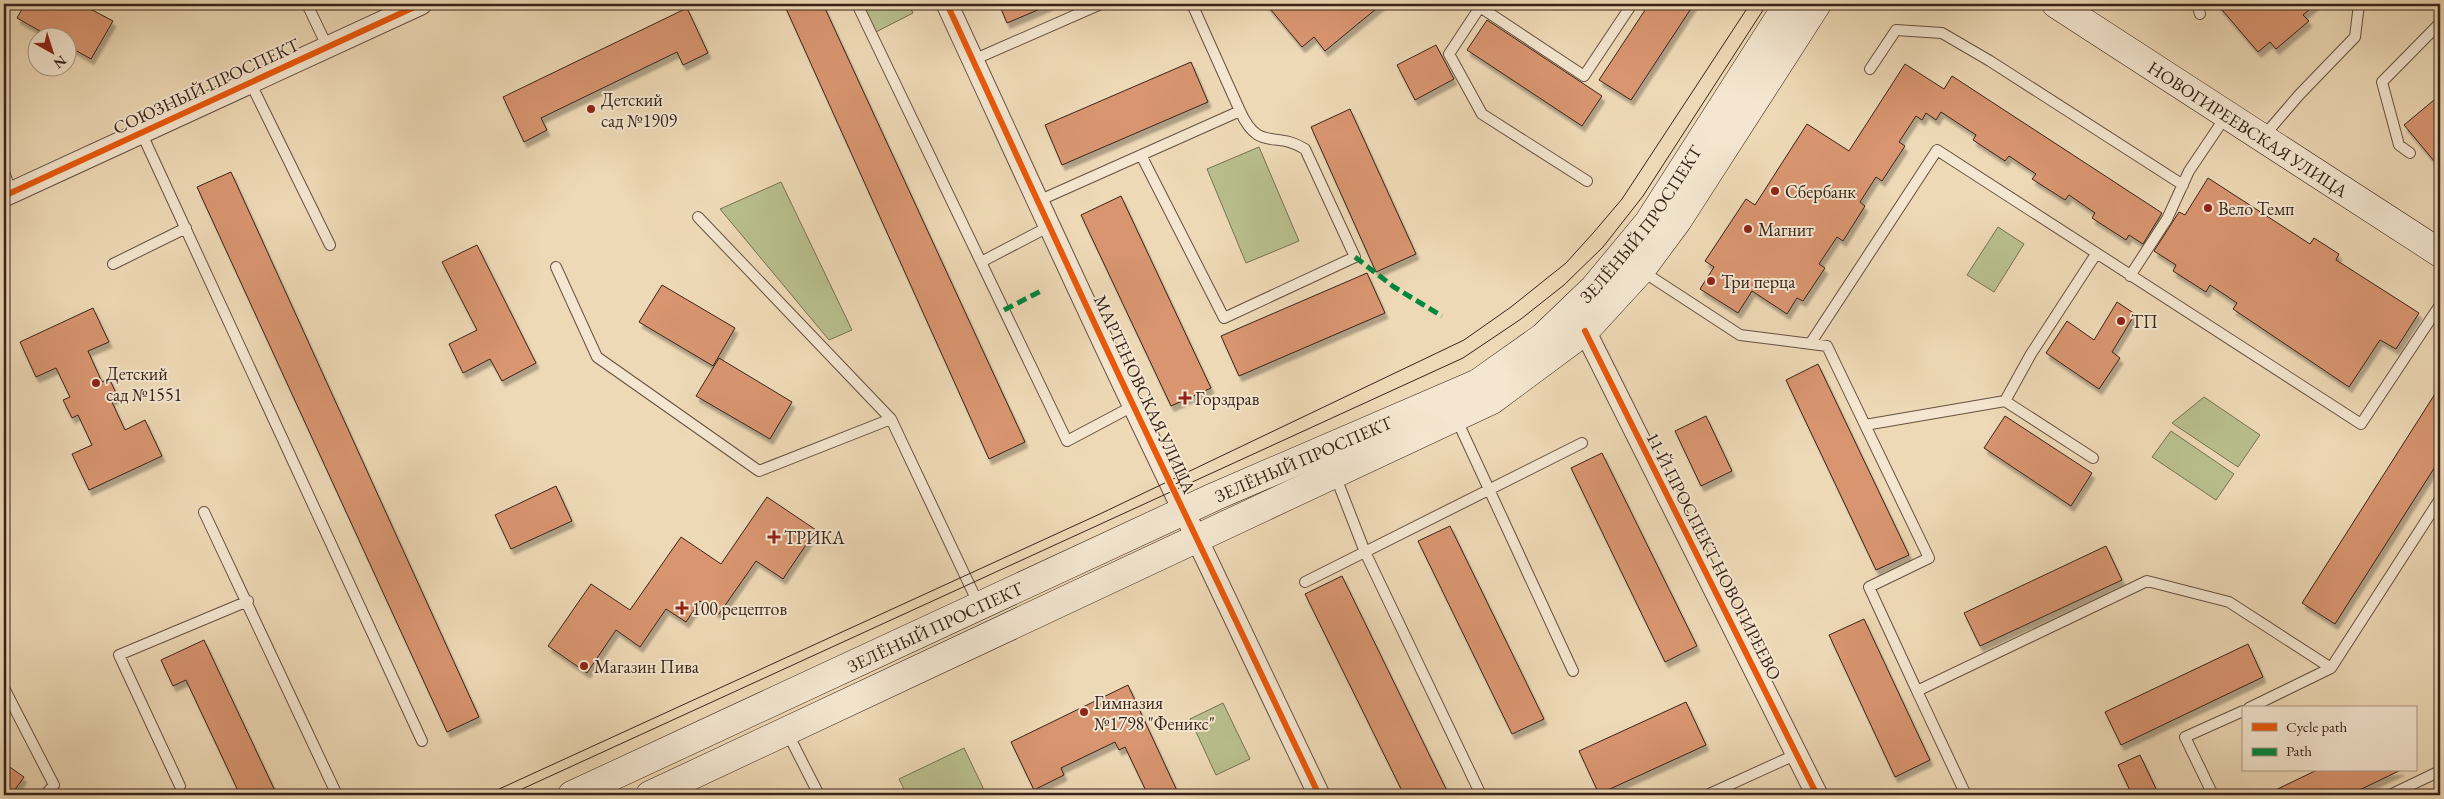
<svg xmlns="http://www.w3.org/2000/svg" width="2444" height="799" viewBox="0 0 2444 799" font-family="'EB Garamond',serif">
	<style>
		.green { fill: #b9bf8e; stroke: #787154 }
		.building { fill: #d8956f; stroke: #38231a; filter: url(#shadow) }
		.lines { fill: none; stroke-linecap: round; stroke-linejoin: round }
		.lane-casing { stroke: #665041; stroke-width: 12 }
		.street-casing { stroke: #665041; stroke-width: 23 }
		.secondary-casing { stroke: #38231a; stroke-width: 29 }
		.lane { stroke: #f4e6d0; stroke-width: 10 }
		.street { stroke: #f4e6d0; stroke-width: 21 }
		.secondary { stroke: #f4e6d0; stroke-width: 28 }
		.tram { stroke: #38231a; stroke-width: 1 }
		.quiet { stroke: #00873e; stroke-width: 5; stroke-dasharray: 10 5; stroke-linecap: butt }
		.cycleway-casing { stroke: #f4e6d0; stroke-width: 9 }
		.cycleway { stroke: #e8590c; stroke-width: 6 }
		.poi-dot { fill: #8f2418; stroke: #f4e6d0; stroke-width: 2 }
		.labels { text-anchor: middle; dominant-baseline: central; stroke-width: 4; stroke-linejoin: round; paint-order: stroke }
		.street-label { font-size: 18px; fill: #38231a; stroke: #f4e6d0 }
		.poi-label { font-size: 18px; fill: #38231a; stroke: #f4e6d0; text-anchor: start }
	</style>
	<defs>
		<filter id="shadow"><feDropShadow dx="3" dy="5.5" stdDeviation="1" flood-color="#0004"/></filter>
	</defs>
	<rect width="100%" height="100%" fill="#eed9b6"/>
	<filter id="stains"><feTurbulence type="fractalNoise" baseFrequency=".004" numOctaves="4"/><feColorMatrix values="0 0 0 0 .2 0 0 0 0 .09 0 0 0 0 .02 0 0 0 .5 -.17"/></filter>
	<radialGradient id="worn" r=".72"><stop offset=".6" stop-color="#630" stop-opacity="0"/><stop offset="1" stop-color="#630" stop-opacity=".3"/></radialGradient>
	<path class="green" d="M857,4h52l4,9 -41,21z
		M1259,147l40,94 -53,22 -39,-94z
		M781,182l71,148 -23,10 -109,-131z
		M1998,227l26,17 -30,48 -27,-17z
		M2204,397l56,38 -22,32 -66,-44z
		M2171,431l63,43 -18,26 -64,-43z
		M1223,703l27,56 -34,16 -26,-56z
		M964,748l22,46 -79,1 -8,-16z"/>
	<path class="building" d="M25,4h56l32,17 -22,38 -23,-13v-8h-16l-35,-20z
		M784,4h39l202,438 -36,17z
		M999,4h53l-45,19z
		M1266,4h116l-57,47 -11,-14 -12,10z
		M1649,4h45l-63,96 -32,-20z
		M2217,4h99l-13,11 6,6 -33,28 -6,-7 -12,10z
		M687,8l21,45 -25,12 -6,-13 -136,66 6,12 -23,12 -21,-45z
		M1487,20l115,76 -20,30 -115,-76z
		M1436,45l18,34 -39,21 -18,-35z
		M1191,62l17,40 -146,63 -17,-40z
		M1905,64l39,25 8,-13 210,137 -19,31 -14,-9 -3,5 -34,-22 3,-5 -26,-18 -4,5 -33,-21 4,-5 -27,-18 -4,5 -32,-21 3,-5 -35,-23 -5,8 -10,-7 -4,7 -6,-4 -17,26 6,4 -23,35 -6,-4 -16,25 5,4 -22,35 -6,-4 -18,27 6,4 -22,33 -6,-3 -10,16 -35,-23 -14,22 -38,-24 14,-22 -9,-6 41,-62 9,6 52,-81 42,27z
		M2440,95v73l-36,-43z
		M1350,109l66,145 -40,18 -65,-145z
		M231,172l248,545 -32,15 -250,-545z
		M2208,178l102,66 4,-6 25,16 -3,6 83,53 -23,36 -16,-9 -31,47 -116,-78 4,-6 -27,-18 -4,7 -33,-21 3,-6 -22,-14 25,-39 6,3z
		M1121,196l90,192 -40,18 -90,-191z
		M477,245l59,118 -34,18 -12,-22 -27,14 -14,-29 28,-14 -35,-68z
		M1367,273l18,40 -146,63 -18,-40z
		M662,285l73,43 -22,38 -74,-44z
		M2117,302l18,12 -23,38 8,6 -21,31 -53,-36 21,-32 27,19z
		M93,308l16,34 -21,9 14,31 7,-4 9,19 -7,3 14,30 20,-10 17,36 -73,34 -17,-36 20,-9 -14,-30 -6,3 -9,-18 7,-3 -14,-29 -20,9 -16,-35z
		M719,358l73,44 -22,37 -74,-43z
		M1818,364l91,191 -33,15 -90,-190z
		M2440,386v73l-105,165 -33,-21z
		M1706,416l26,55 -31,15 -26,-55z
		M2005,416l87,57 -21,33 -87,-58z
		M1602,453l95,193 -32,16 -94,-194z
		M556,486l16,35 -61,28 -16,-34z
		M767,497l49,33 -33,49 -27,-18 -37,53 -19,-13 -14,21 -20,-13 -26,38 -24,-17 -29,43 -39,-27 43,-62 39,26 51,-73 40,27z
		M1450,526l94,193 -32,15 -94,-193z
		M2106,546l16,34 -142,66 -16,-33z
		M1342,576l107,219h-45l-99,-201z
		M1864,619l66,141 -35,17 -66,-142z
		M204,640l73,155h-37l-54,-115 -13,6 -12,-26z
		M2248,644l15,33 -142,68 -16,-33z
		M1128,685l51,110h-31l-23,-48 -6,3 -4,-8 -54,26 3,7 -30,15 -23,-48z
		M1686,702l20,43 -107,49 -20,-43z
		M2140,755l19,40h-27l-14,-30z
		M4,763l20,14 -13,18h-7z
		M2317,770h84l-52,25h-84z"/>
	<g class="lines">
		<defs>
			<path id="lane" d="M307,4l20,42
				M857,4l210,437 66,-35
				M2197,4l3,10
				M973,60l128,-56
				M1870,69l26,-39 46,3 48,28 193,124
				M250,82l80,163
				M141,132l281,609
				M2263,137l36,-42 56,-58 4,-33
				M2410,153l-11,-8 -17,-63 58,-59
				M1141,155l83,163 131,-61 -50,-108c-30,-19 -46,4 -65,-38
				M4,172l7,20
				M1587,181l-105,-67 -33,-60 31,-47 104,69 48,-72
				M1038,201l202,-90 -48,-107
				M698,217l193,202 88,186
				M981,262l69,-36
				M113,264l73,-36
				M556,267l41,90 162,114 132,-52
				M1642,271l98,64 87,11 102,212 -60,29 48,104
				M2130,276l37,-57 22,-48 37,-55
				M1810,344l127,-194 424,274 79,-119
				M2005,401l26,-47 65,-100
				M1456,418l117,253
				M1865,425l140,-24 88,57
				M1335,475l30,77 116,243
				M204,512l133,283
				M1305,582l277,-139
				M4,688l50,97 -9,10
				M2249,708l82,-40 109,-169
				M787,732l32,63
				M180,786l-61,-131 129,-54
				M1707,795l90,-41
				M1966,795l-49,-104 230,-110 82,21 102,66
				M2213,795l-28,-58 58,-26
				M2390,795l50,-24"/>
			<path id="street" d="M947,4c62,134 123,269 187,403 62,129 124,258 185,388
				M4,196l417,-192
				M1585,331l232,464"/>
			<g id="secondary">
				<path id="s1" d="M2056,4l384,249"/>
				<path id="s2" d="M572,795l644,-299 262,-113 65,-46 51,-49 54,-65 140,-219"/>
				<path d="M650,795l842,-395 93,-69 56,-61 37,-50 139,-216"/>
			</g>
		</defs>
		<use href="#lane" class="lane-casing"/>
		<use href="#street" class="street-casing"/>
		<use href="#secondary" class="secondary-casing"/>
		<use href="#lane" class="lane"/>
		<use href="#street" class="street"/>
		<use href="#secondary" class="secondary"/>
		<path class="tram" d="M486,795l616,-282 362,-173 47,-33 55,-44 28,-31 28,-33 128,-195
			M509,795l954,-437 58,-39 43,-34 39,-38 40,-51 124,-192"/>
		<path class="quiet" d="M1355,257l39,30 48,29
			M1004,310l39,-20"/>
		<defs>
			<path id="cycleway" d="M947,4c62,134 123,269 187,403 62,129 124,258 185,388
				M4,196l417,-192
				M1585,331l232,464"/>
		</defs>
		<use href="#cycleway" class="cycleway-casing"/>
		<use href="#cycleway" class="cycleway"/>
	</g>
	<g class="poi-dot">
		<circle cx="591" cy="109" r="5"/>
		<circle cx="1775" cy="191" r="5"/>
		<circle cx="2208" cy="208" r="5"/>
		<circle cx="1748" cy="229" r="5"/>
		<circle cx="1711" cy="281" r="5"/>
		<circle cx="2121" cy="321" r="5"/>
		<circle cx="96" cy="383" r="5"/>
		<path d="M1182.5 390.5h5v5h5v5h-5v5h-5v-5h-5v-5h5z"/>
		<path d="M771.5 529.5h5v5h5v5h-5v5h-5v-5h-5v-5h5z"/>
		<path d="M679.5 600.5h5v5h5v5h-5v5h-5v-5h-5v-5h5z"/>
		<circle cx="584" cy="666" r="5"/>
		<circle cx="1084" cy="712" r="5"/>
	</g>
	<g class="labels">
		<g class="street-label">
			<text transform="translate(206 86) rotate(-25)">СОЮЗНЫЙ ПРОСПЕКТ</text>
			<text stroke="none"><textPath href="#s1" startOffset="229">НОВОГИРЕЕВСКАЯ УЛИЦА</textPath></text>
			<text stroke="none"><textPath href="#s2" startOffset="1225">ЗЕЛЁНЫЙ ПРОСПЕКТ</textPath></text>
			<text transform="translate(1145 394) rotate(65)">МАРТЕНОВСКАЯ УЛИЦА</text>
			<text stroke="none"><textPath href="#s2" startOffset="805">ЗЕЛЁНЫЙ ПРОСПЕКТ</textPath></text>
			<text transform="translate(1714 556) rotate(63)">11-Й ПРОСПЕКТ НОВОГИРЕЕВО</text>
			<text stroke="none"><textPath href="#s2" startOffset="400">ЗЕЛЁНЫЙ ПРОСПЕКТ</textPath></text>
		</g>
		<g class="poi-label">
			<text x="601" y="99">Детский<tspan x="601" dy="21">сад №1909</tspan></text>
			<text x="1785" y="191">Сбербанк</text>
			<text x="2218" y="208">Вело Темп</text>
			<text x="1758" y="229">Магнит</text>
			<text x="1721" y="281">Три перца</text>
			<text x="2131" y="321">ТП</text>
			<text x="106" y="373">Детский<tspan x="106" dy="21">сад №1551</tspan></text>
			<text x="1195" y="398">Горздрав</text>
			<text x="784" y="537">ТРИКА</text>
			<text x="692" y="608">100 рецептов</text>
			<text x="594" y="666">Магазин Пива</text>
			<text x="1094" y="702">Гимназия<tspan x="1094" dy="21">№1798 "Феникс"</tspan></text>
		</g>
	</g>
	<rect width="2444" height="799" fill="none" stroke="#eed9b6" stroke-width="20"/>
	<rect x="5" y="5" width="2434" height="789" fill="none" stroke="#38231a" stroke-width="2.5"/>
	<rect x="10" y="10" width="2424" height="779" fill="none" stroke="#38231a"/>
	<rect x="2242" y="706" width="175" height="65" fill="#f4e6d0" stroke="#a99887"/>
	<rect x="2252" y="723" width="25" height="8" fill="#e8590c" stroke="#a99887"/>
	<text x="2286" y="732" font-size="15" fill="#38231a">Cycle path</text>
	<rect x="2252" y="748" width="25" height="8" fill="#00873e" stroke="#a99887"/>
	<text x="2286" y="756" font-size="15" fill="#38231a">Path</text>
	<g transform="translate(52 52) rotate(141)"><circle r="24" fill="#f4e6d0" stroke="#a99887"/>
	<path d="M0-4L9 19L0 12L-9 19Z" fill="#8f2418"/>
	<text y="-8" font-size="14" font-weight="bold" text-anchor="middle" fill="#38231a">N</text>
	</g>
	<rect width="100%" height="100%" filter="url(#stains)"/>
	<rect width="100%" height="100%" fill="url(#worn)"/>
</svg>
